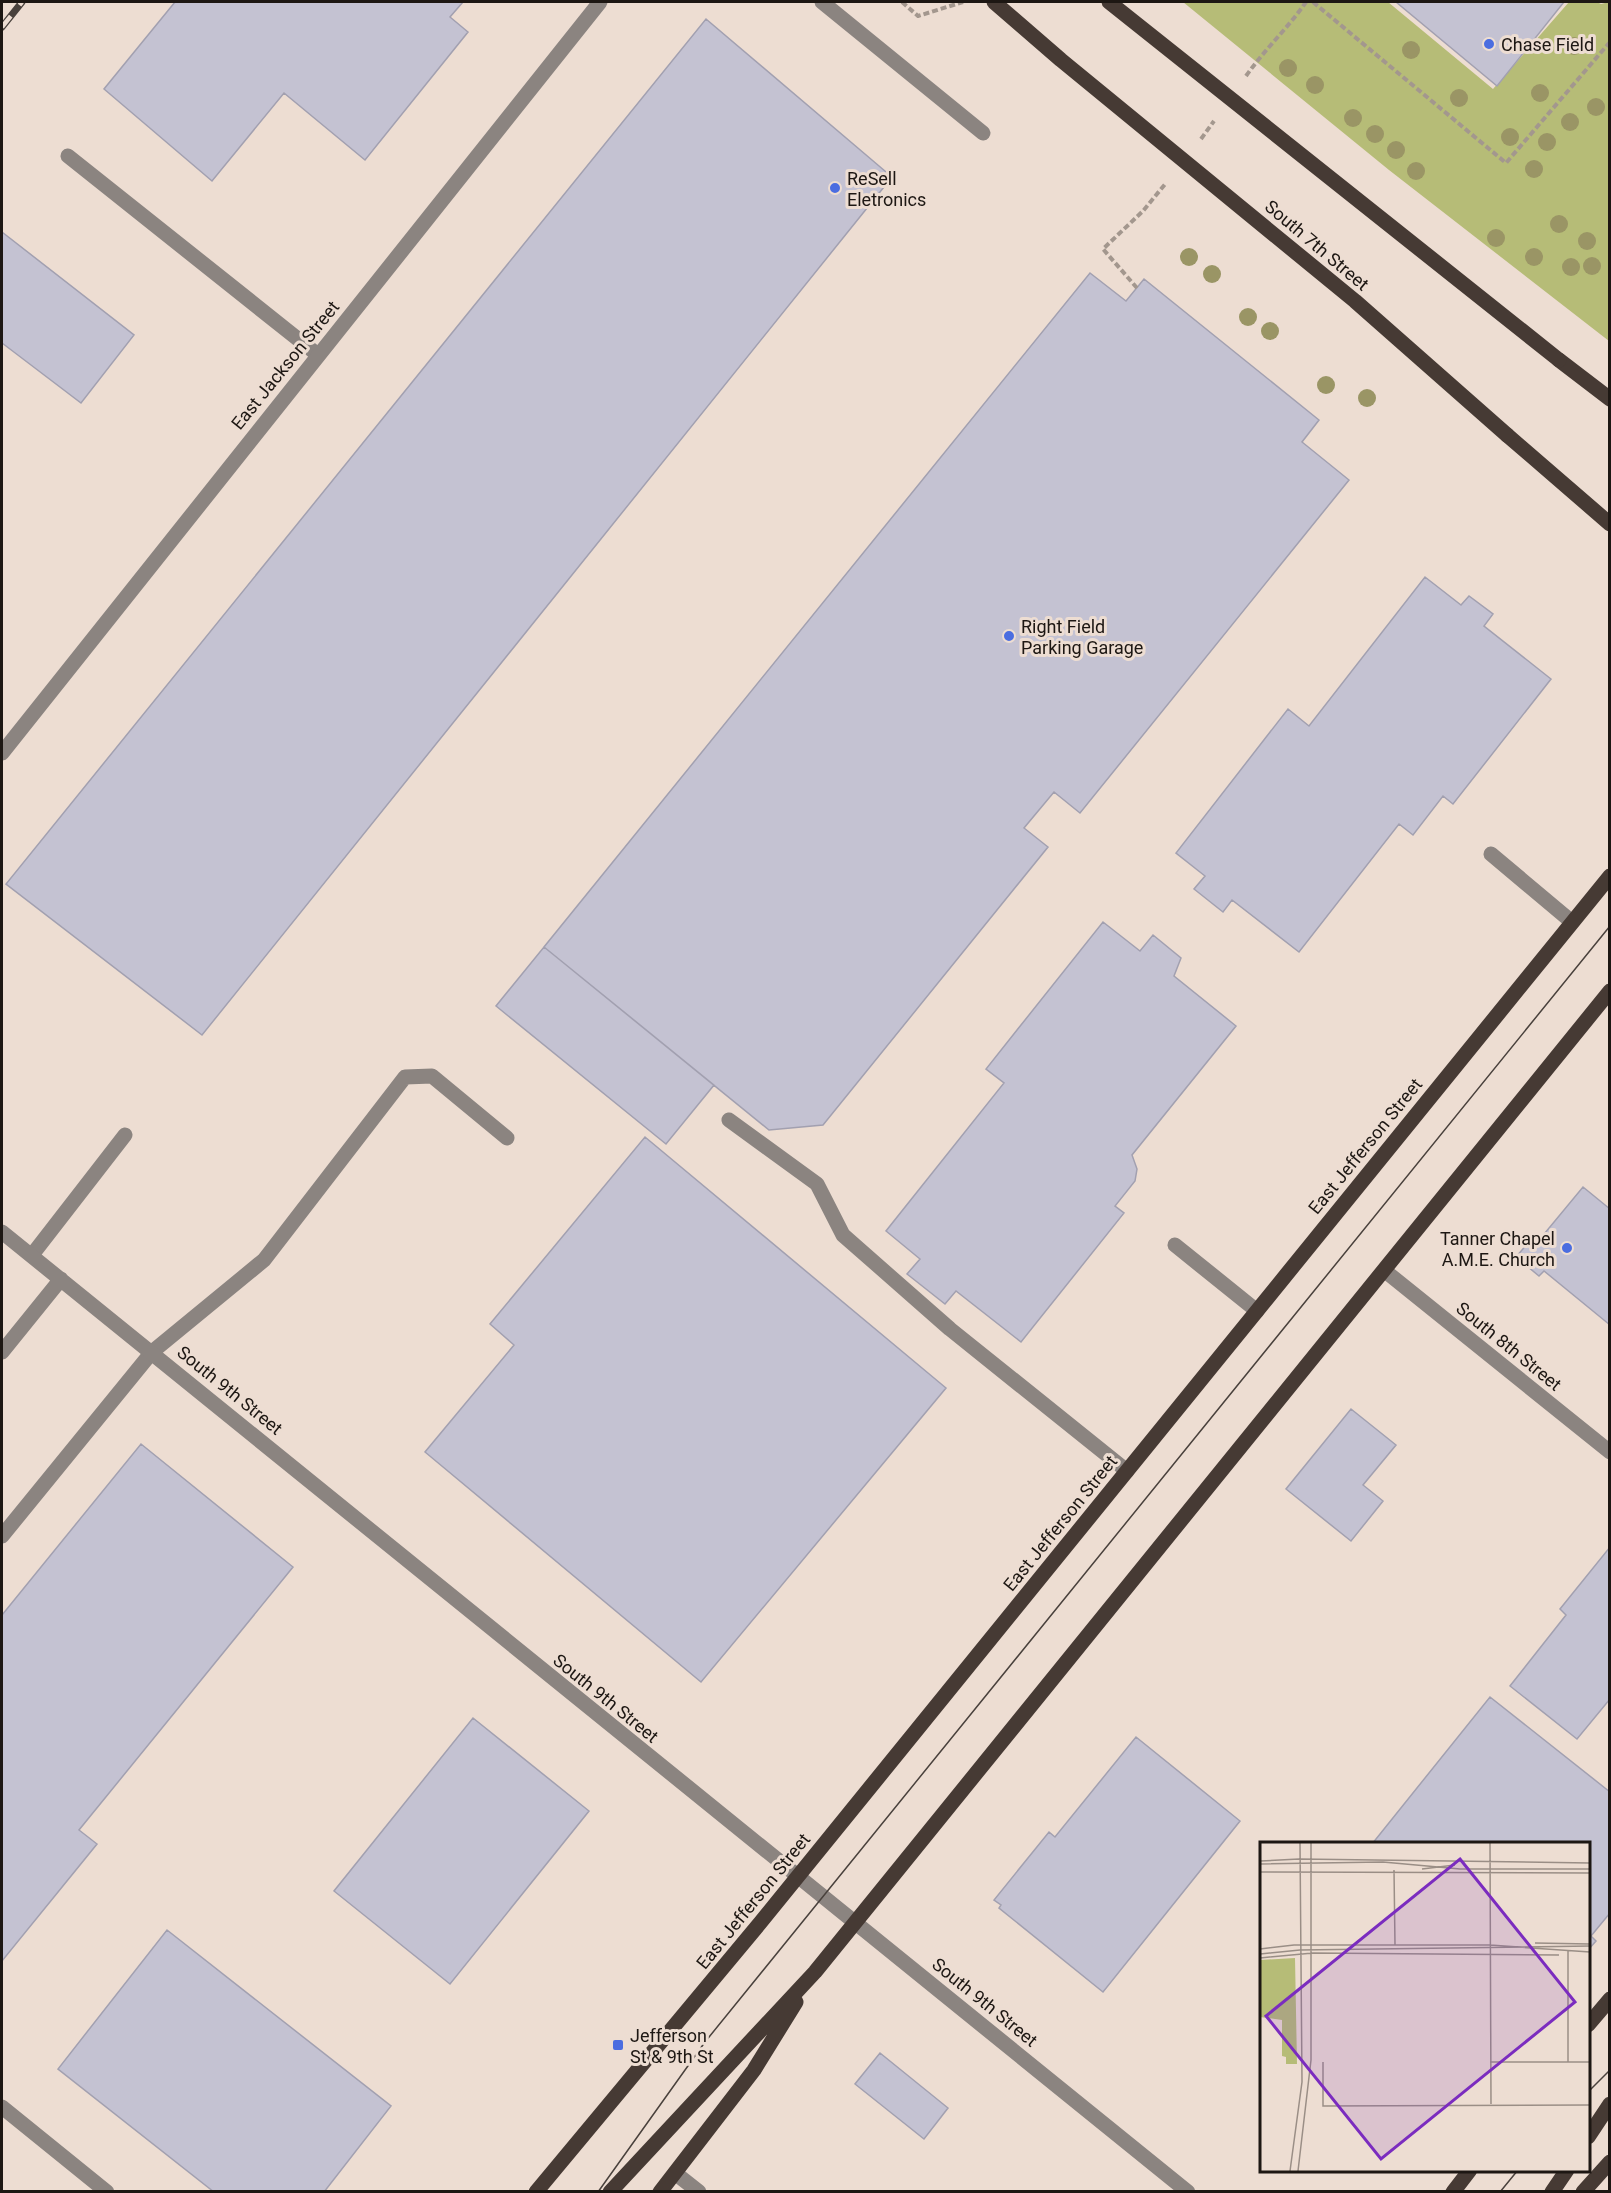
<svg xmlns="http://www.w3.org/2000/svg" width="1611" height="2193" viewBox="0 0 1611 2193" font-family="Roboto,sans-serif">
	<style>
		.green { fill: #b6bc77 }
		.building { fill: #c4c2d2; stroke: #a2a0b0; stroke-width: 1.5 }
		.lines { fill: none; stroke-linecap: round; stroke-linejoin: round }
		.path { stroke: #a3978e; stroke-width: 4; stroke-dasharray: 6 3; stroke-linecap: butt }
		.lane { stroke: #8b8480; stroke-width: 15 }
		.street { stroke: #8b8480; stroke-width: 15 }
		.primary { stroke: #463a34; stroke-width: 15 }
		.tram { stroke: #49413c; stroke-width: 1.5 }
		.rail-casing { stroke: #49413c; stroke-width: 7 }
		.rail { stroke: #edddd2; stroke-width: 4.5; stroke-dasharray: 14; stroke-linecap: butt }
		.primary-bridge { stroke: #463a34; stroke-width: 15 }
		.tree { fill: #9a9565 }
		.poi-dot { fill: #4b6de0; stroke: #edddd2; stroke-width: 2 }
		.labels { text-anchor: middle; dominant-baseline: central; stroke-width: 6; stroke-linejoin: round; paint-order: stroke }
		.poi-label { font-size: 18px; fill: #1d1713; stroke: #edddd2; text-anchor: start }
		.street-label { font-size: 18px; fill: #1d1713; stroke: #edddd2 }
		.inset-road { fill: none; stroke: #9a8e86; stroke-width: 1.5 }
		.view { fill: #7b2cbf; fill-opacity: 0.15; stroke: #7b2cbf; stroke-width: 3 }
		.inset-edge { fill: none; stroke: #1d1713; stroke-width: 3 }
	</style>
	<rect width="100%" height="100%" fill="#edddd2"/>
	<path class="green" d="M1183,2h205l105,87 76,-87h28l4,2 8,-2v339l-220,-171z"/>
	<path class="building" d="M175,2h288l-13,15 18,15 -103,128 -81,-67 -72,88 -108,-92z
		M1396,2h168l-67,84z
		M706,19l186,158 -690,858 -196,-151z
		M2,232l132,103 -53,68 -79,-60z
		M1090,273l36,28 18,-22 175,141 -17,22 47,38 -269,333 -26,-21 -30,36 24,19 -225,278 -54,5 -225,-183z
		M1425,577l36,28 8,-9 24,18 -9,12 67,53 -98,125 -10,-8 -30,39 -14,-11 -100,128 -67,-52 -9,12 -29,-23 11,-13 -29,-23 112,-144 21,17z
		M1103,922l37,29 13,-16 28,23 -7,18 62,50 -104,129 5,14 -2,12 -20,25 9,7 -103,129 -65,-51 -11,13 -38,-30 13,-15 -34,-28 118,-148 -18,-14z
		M544,947l170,138 -48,59 -170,-138z
		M645,1137l301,251 -245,294 -276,-230 89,-107 -24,-21z
		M1583,1187l27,22v116l-66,-54 -5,5 -23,-19 19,-22 5,4z
		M1351,1409l45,36 -33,40 20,16 -32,40 -65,-52z
		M141,1444l152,123 -214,263 18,14 -95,117v-346z
		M1610,1547v152l-33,40 -67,-53 56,-71 -6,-6z
		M1490,1697l120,95v121l-19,23 5,5 -8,9v-106h-216z
		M473,1718l116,93 -139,173 -116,-93z
		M1136,1737l104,84 -137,171 -104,-84 2,-3 -7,-5 55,-68 6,5z
		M167,1930l224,176 -67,86h-110l-156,-123z
		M880,2053l68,55 -24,31 -69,-55z"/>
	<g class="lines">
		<path class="path" d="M902,2l16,14 45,-14
			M1313,2l193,161 104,-121
			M1246,76c19,-27 42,-48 60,-74
			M1201,139l13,-18
			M1137,288l-34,-39 40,-38 23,-28"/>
		<path class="lane" d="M68,156l250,199
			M1491,854l81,68
			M729,1120l88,64 26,51 107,94 177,142
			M1175,1245l82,66
			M32,1255l93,-120
			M2,1536l150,-184 112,-92 141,-183 27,-1 75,62
			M675,2173l24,19"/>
		<path class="street" d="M822,2l161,131
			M2,753l598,-751
			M2,1232l1186,960
			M1385,1271l225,181
			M2,1352l59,-73
			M2,2107l105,85"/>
		<path class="primary" d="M1559,360l51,39
			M1507,435l103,89
			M1588,2025l22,-26
			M1588,2137l22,-33
			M536,2192l224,-269 850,-1047
			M610,2192l205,-220 795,-981
			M660,2192l94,-122 42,-68
			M1453,2192l17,-22
			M1552,2192l15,-22
			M1583,2192l27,-30"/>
		<path class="tram" d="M1588,2092l22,-22
			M598,2192l107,-150 905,-1116
			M1500,2192l18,-22"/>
		<defs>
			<path id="rail" d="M2,27l20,-25"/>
		</defs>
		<use href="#rail" class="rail-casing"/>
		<use href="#rail" class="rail"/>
		<path class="primary-bridge" d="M994,2l67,58 294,241 152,134
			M1109,2l450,358"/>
	</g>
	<g class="tree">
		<circle cx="1574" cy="46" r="9"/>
		<circle cx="1411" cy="50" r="9"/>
		<circle cx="1288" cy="68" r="9"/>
		<circle cx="1315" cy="85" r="9"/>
		<circle cx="1540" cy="93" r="9"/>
		<circle cx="1459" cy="98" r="9"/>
		<circle cx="1596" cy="107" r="9"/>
		<circle cx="1353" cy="118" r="9"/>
		<circle cx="1570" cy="122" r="9"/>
		<circle cx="1375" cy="134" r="9"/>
		<circle cx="1510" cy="137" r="9"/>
		<circle cx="1547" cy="142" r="9"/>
		<circle cx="1396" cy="150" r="9"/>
		<circle cx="1534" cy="169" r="9"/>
		<circle cx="1416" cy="171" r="9"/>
		<circle cx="1559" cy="224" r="9"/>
		<circle cx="1496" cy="238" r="9"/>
		<circle cx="1587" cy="241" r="9"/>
		<circle cx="1189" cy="257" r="9"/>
		<circle cx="1534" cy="257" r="9"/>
		<circle cx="1592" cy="266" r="9"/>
		<circle cx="1571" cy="267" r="9"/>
		<circle cx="1212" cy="274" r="9"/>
		<circle cx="1248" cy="317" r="9"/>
		<circle cx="1270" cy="331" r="9"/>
		<circle cx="1326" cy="385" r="9"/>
		<circle cx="1367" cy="398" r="9"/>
	</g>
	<g class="poi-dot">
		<circle cx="1489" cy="44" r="6"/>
		<circle cx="835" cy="188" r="6"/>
		<circle cx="1009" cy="636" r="6"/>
		<circle cx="1567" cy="1248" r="6"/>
		<rect x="612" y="2039" width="12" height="12" rx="3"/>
	</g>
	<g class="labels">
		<g class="poi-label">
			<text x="1501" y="44">Chase Field</text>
			<text x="847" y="178">ReSell<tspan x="847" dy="21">Eletronics</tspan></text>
			<text x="1021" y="626">Right Field<tspan x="1021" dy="21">Parking Garage</tspan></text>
			<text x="1555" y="1238" text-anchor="end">Tanner Chapel<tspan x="1555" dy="21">A.M.E. Church</tspan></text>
			<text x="630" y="2035">Jefferson<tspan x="630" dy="21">St &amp; 9th St</tspan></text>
		</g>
		<g class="street-label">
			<text transform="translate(1317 245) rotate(40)">South 7th Street</text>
			<text transform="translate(285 365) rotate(-51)">East Jackson Street</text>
			<text transform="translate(1365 1146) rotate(-51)">East Jefferson Street</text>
			<text transform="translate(1509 1346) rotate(39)">South 8th Street</text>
			<text transform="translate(230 1390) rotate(39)">South 9th Street</text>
			<text transform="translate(1060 1523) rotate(-51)">East Jefferson Street</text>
			<text transform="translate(606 1698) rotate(39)">South 9th Street</text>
			<text transform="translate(753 1901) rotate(-51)">East Jefferson Street</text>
			<text transform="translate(985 2002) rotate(39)">South 9th Street</text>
		</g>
	</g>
	<g transform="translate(1260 1842)">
		<rect width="330" height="330" fill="#edddd2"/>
		<path d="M35,116l2,106h-11v-7l-4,-1v-36l-22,-3v-57z" fill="#b6bc77"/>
		<path class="inset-road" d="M230,1l1,261M39,17l291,4M0,19l39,-2M0,22l123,-2 77,7h130M162,27l33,-4M134,28l1,75M0,30l330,1M275,101l55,1M0,107l34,-4h196l100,7M308,109v111M0,112l40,-4 290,-4M0,116l53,-5 246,2M63,220v44l267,-1M230,220h100M30,329l12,-89 -2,-239M38,329l13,-111v-217"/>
		<path class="view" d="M200,17l115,143 -194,157 -115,-143z"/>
		<rect width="330" height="330" class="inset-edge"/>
	</g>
	<rect width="1611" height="2193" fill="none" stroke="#1d1713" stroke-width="6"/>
</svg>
